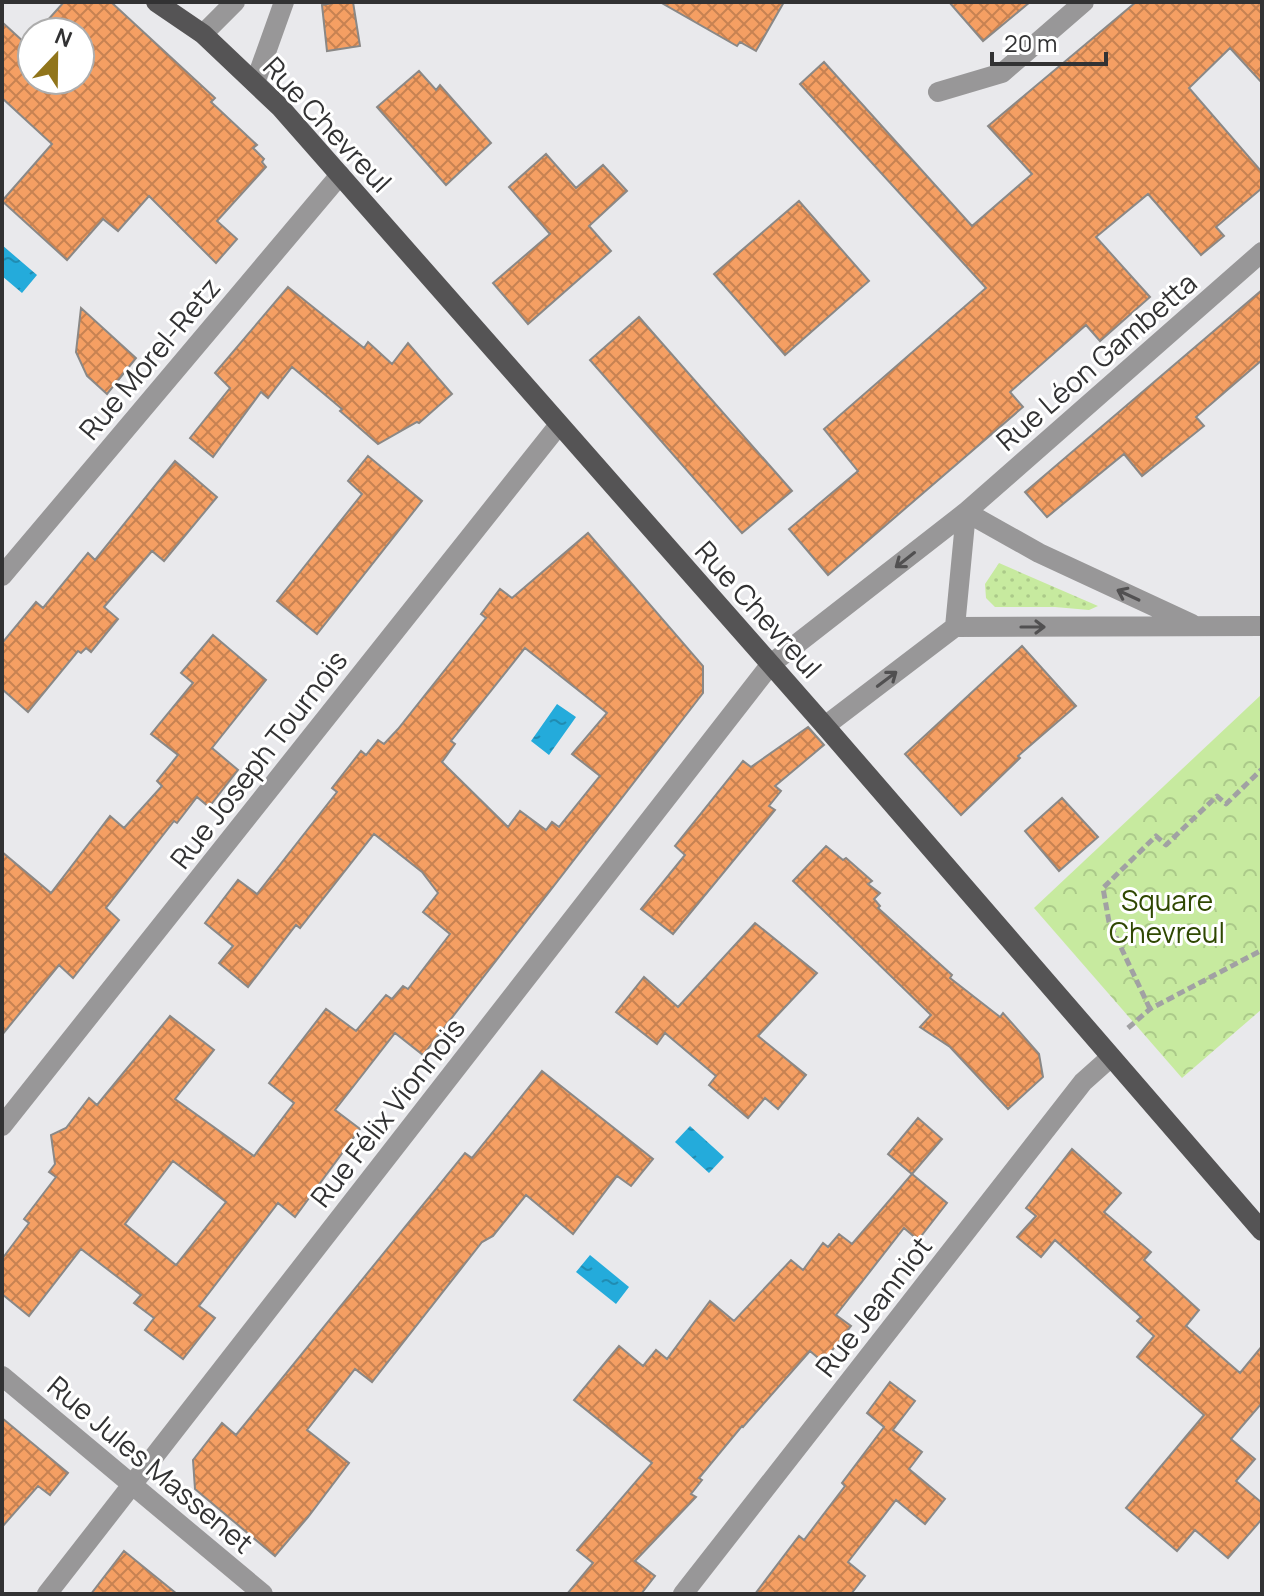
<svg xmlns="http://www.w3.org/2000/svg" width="1264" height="1596" viewBox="0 0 1264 1596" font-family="Manrope,sans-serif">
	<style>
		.grass { fill: url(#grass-dots) }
		.park { fill: url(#park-crowns) }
		.water { fill: url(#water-ripples) }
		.building { fill: url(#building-cross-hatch); stroke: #8a8886; stroke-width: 2; fill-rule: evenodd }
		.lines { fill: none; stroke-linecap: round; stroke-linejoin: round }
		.path { stroke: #a1a1a3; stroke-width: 5; stroke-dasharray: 8 4; stroke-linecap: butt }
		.minor { stroke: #989798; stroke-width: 20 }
		.primary { stroke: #555455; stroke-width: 20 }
		.oneway { stroke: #515051 }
		.labels { text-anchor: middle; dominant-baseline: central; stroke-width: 6; stroke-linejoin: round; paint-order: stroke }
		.street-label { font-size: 28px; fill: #323233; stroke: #fff }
		.park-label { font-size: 28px; fill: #2f4802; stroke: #fff }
	</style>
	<defs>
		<pattern id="grass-dots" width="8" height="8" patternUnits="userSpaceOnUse" patternTransform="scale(2)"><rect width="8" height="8" fill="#c7ea9f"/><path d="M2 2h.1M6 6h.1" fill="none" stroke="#abc989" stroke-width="1.8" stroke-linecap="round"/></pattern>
		<pattern id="park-crowns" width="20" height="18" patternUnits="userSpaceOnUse" patternTransform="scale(2)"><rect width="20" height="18" fill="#c7ea9f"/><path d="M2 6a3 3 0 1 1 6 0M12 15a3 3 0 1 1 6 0" fill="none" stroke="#abc989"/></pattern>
		<pattern id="water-ripples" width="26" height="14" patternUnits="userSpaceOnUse" patternTransform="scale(2)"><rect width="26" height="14" fill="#24abdb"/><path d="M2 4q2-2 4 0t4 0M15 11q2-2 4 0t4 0" fill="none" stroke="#208cb2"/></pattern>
		<pattern id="building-cross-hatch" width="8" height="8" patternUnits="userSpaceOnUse" patternTransform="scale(2)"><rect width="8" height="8" fill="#f59f63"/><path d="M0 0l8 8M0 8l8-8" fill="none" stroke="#c78252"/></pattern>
	</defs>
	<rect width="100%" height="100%" fill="#e9e9ec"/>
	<path class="grass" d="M999,563l99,43 -9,4 -34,-3h-60l-9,-9 -1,-14z"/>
	<path class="park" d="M1262,694v315l-80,69 -148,-170z"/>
	<path class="water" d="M2,245l35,30 -15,18 -20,-17z
		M557,704l19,13 -27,38 -18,-14z
		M690,1126l34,31 -15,16 -34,-31z
		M590,1255l39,32 -13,17 -40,-32z"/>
	<path class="building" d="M64,2h47l104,96 -4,4 46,43 -4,3 11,11 -2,3 4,5 -49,54 20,18 -21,24 -67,-67 -31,35 -15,-12 -36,41 -65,-59 50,-57 -50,-46v-76l24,22 6,-7v43h48v-48h-43z
		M338,2h15l7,44 -33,5 -5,-46z
		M660,2h124l-28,49 -16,-9 -3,4z
		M949,2h81l-47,39z
		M1136,2h126v81l-32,-35 -41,40 73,84v16l-46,39 8,9 -23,19 -53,-61 -52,43 54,60 -50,44 -14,-16 -76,67 13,15 -195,168 -39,-46 69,-58 -34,-42 162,-141 -186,-204 24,-22 148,164 60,-52 -44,-48z
		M419,71l17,19 4,-5 51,58 -45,42 -69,-78z
		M546,154l30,34 27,-23 24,26 -38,35 22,25 -83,73 -35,-41 57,-49 -41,-47z
		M799,201l70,80 -84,74 -71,-81z
		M288,287l76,61 4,-6 24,22 16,-21 44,51 -33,29 -2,-1 -39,22 -38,-33 2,-2 -50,-42 -24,31 -7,-6 -48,65 -23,-19 40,-50 -15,-15z
		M1262,290v70l-66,57 8,9 -62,50 -18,-22 -77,63 -22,-25z
		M81,308l55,50 -29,36 -20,-18 -11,-24z
		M639,317l153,174 -50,42 -152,-173z
		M368,456l54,45 -105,133 -40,-33 85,-107 -14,-13z
		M175,461l42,36 -53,64 -12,-10 -48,56 14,12 -27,33 -5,-4 -5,5 -3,-2 -50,61 -26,-23v-46l34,-41 7,6 45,-55 7,7z
		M588,533l115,133v27l-280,362 -28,-22 -60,77 25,19 -65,88 -17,-14 -79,103 16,12 -32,41 -38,-29 9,-12 -20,-15 7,-8 -60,-46 -52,67 -27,-22v-35l27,-36 -5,-4 32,-42 -7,-5 6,-8 -4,-29 15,-7 23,-30 8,7 73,-89 44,34 -39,49 79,57 40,-53 -25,-20 57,-74 30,22 30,-36 6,4 11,-13 5,3 42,-55 -27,-22 15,-19 -16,-21 -48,-38 -74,94 -4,-3 -48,62 -29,-24 14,-17 -28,-23 33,-43 19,14 80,-102 -5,-4 29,-37 5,4 12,-15 6,4 14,-15 88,-111 -5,-4 19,-25 12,9zM525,648l82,65 -35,41 28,22 -41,51 -7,-5 -6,8 -26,-19 -12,16 -66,-65 13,-18 -4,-3zM173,1161l53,41 -50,63 -51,-41z
		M213,635l53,45 -54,68 26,22 -29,37 -12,-10 -20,26 -3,-2 -68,87 13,12 -46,58 -14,-13 -57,70v-183l49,41 59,-77 14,12 38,-42 -5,-5 21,-26 -27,-21 42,-51 -12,-10z
		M1022,646l54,60 -58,50 2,2 -59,57 -56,-61z
		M808,727l16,18 -49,41 6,5 -12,15 6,4 -102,124 -32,-25 44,-54 -10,-9 68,-85 8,6z
		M1062,798l36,39 -39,34 -34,-40z
		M826,846l17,14 3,-2 26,23 -4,3 12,9 -6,6 6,7 -2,2 74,67 -2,3 50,39 3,-4 36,41 4,23 -35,32 -58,-62 -30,-20 11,-12 -138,-134z
		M755,923l62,50 -59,63 48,39 -28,34 -13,-11 -17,20 -39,-33 7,-9 -51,-43 -8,11 -41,-32 28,-35 34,30z
		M542,1071l111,88 -22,27 -14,-10 -44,58 -47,-39 -33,41 -11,6 -110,140 -17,-13 -48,61 42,33 -41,54 -33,39 -80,-67 -2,-29 29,-37 14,12 229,-282 7,5z
		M918,1118l24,21 -30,35 -24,-20z
		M1072,1149l49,44 -17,19 47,40 -7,8 55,50 -13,16 54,47 22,-27v57l-31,36 24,20 -19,22 26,22v16l-34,39 -33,-28 -18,21 -51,-43 78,-93 -67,-58 17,-21 -17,-15 4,-4 -86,-77 -14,17 -24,-20 19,-21 -10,-8z
		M912,1174l35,29 -29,37 -14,-12 -68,87 15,11 -28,36 -13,-11 -67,76 -1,-1 -43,52 3,2 -11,14 5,3 -61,64 20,15 -14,18h-74l26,-31 -16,-13 75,-87 -78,-63 45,-54 24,20 13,-16 11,9 43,-58 24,20 57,-61 12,10 20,-27 5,4 11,-13 13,10z
		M890,1382l25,19 -22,29 29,22 -13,17 36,30 -20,25 -29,-24 -48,62 17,14 -14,18h-96l44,-58 5,4 41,-54 -3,-3 42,-56 -17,-14z
		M2,1418l66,55 -18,22 -12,-9 -36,41z
		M124,1551l53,43h-86z"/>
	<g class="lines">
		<path class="path" d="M1150,1009l-41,-87 -6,-34 53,-52 10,9 51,-49 9,8 36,-35
			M1128,1028l22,-19 112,-59"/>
		<path class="minor" d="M203,34l32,-32
			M255,83l29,-81
			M938,92l64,-19 82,-71
			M966,512l73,41 153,71
			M2,576l338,-401
			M955,627l307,-1
			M825,726l130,-99 11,-115
			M2,1126l556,-700
			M2,1376l261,218
			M47,1594l724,-930 195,-152 296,-260
			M683,1594l400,-512 28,-25"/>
		<path class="primary" d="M156,2l47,32 77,73 545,619 437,505"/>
	</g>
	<defs><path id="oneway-shaft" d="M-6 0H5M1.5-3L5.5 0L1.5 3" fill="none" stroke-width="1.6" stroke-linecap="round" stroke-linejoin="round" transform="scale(2)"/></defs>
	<g class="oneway">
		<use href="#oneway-shaft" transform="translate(905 560) rotate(142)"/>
		<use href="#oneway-shaft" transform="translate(1128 595) rotate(-155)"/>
		<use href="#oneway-shaft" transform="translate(1033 627)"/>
		<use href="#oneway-shaft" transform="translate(887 679) rotate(-37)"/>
	</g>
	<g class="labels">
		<g class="street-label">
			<text transform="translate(328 124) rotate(47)">Rue Chevreul</text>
			<text transform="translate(149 358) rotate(-50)">Rue Morel-Retz</text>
			<text transform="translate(1096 361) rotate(-41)">Rue Léon Gambetta</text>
			<text transform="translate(759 609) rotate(48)">Rue Chevreul</text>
			<text transform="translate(258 759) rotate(-52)">Rue Joseph Tournois</text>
			<text transform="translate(387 1112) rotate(-52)">Rue Félix Vionnois</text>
			<text transform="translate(873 1306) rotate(-52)">Rue Jeanniot</text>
			<text transform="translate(151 1464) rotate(40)">Rue Jules Massenet</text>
		</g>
		<g class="park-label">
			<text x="1167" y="900">Square<tspan x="1167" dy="32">Chevreul</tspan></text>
		</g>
	</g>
	<rect width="1264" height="1596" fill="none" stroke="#323233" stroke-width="8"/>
	<g transform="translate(56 56) rotate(22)"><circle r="38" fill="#ffffff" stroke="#adadad" stroke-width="2"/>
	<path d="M0-6L14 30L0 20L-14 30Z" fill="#91751b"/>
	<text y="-12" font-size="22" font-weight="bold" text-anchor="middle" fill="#323233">N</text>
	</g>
	<path d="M992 52v12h114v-12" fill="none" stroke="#323233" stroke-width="4"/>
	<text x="1004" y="52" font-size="24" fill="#323233" stroke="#ffffff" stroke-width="6" paint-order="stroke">20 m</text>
</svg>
